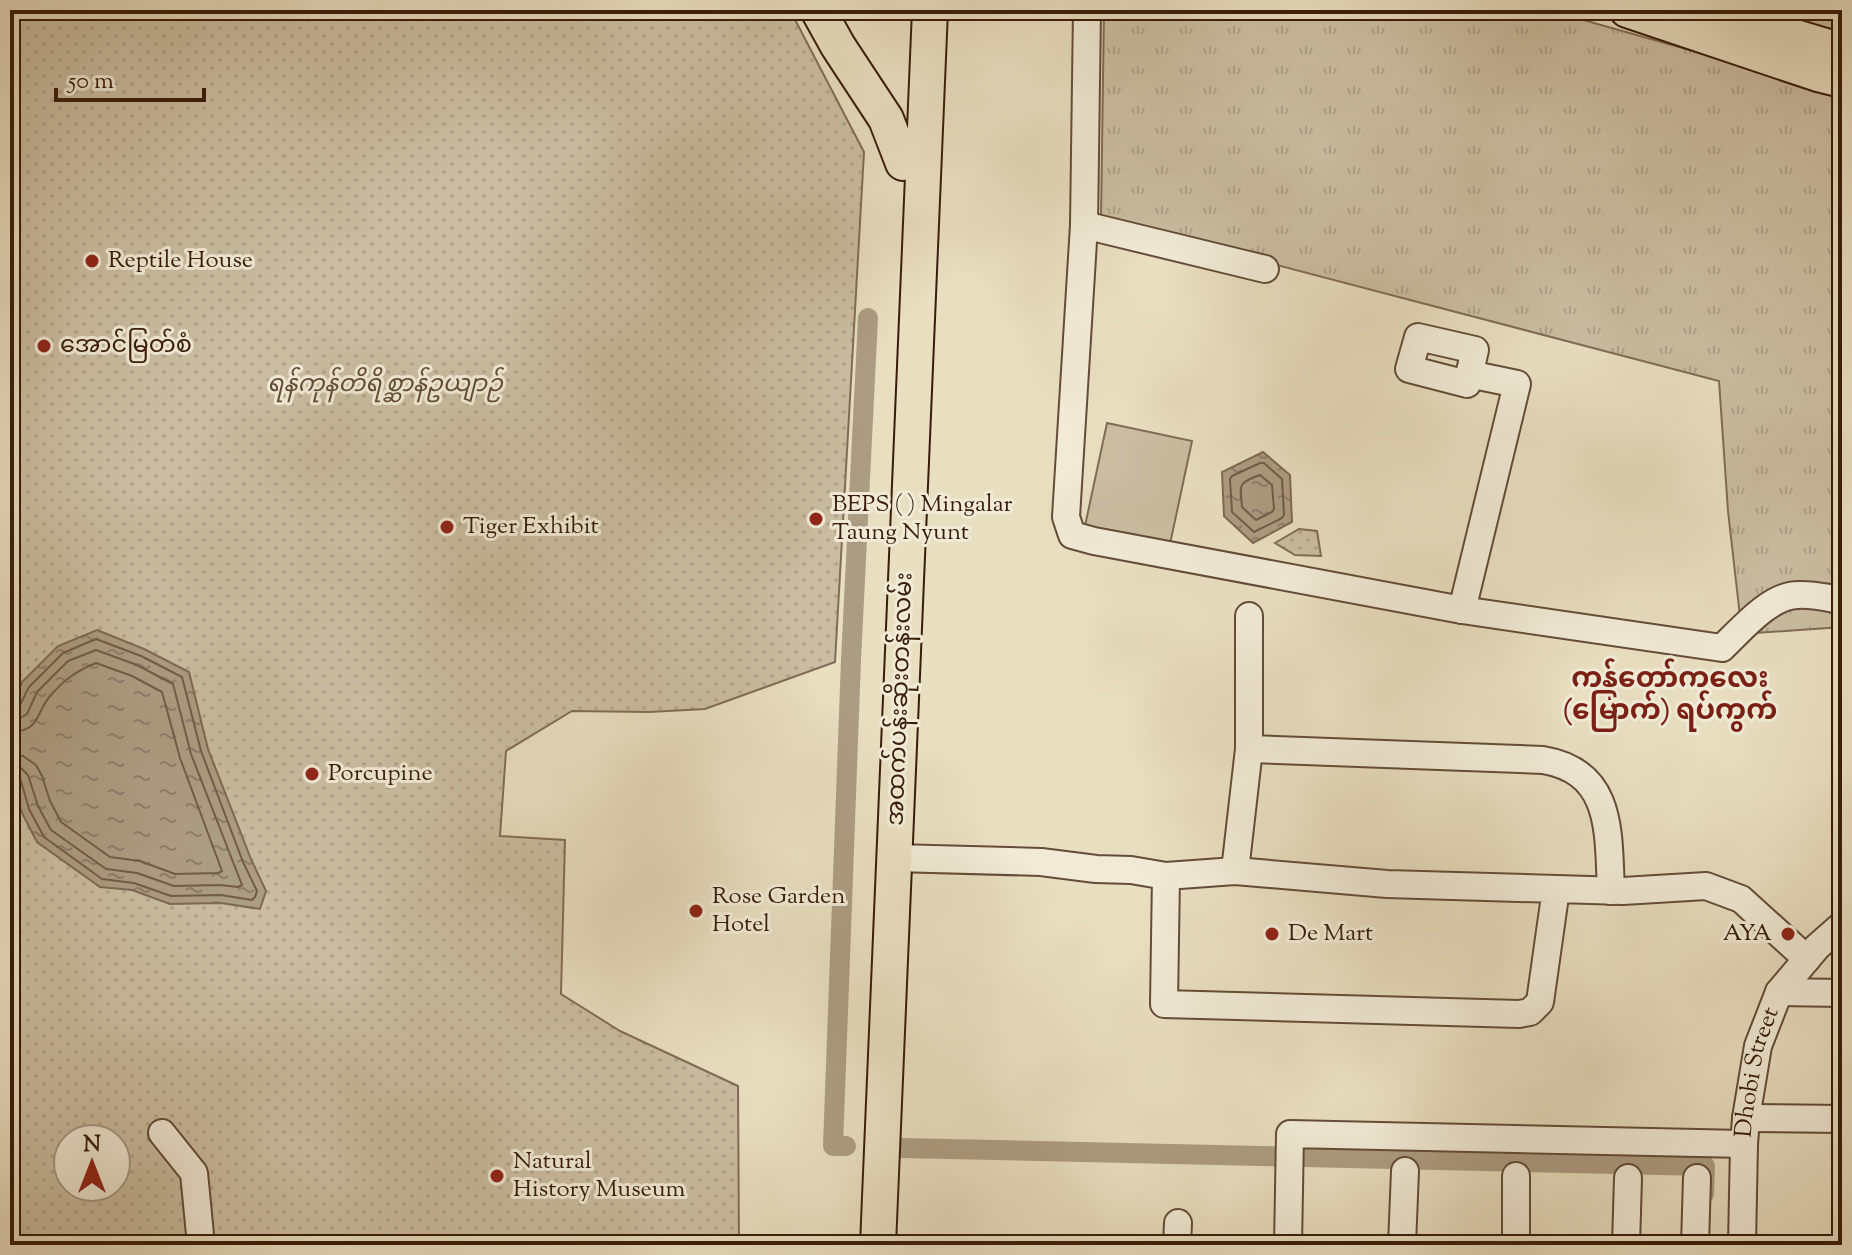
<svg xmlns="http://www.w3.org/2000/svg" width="1852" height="1255" viewBox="0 0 1852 1255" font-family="'Sorts Mill Goudy','Noto Sans Myanmar',serif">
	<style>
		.grass { fill: url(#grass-tufts); stroke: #826c55; stroke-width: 2 }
		.park { fill: url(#park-dots); stroke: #826c55; stroke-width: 2; fill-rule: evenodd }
		.pitch { fill: #cabda1; stroke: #826c55; stroke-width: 2 }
		.water { fill: url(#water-ripples); stroke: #7e6952; stroke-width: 2 }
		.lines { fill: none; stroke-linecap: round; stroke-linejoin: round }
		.shore { stroke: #725c46; stroke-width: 2 }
		.canal { stroke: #ac9c82; stroke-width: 20 }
		.minor-casing { stroke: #654c37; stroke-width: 30 }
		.major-casing { stroke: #391c09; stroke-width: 38 }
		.minor { stroke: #f0ead6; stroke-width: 26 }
		.major { stroke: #e8dec0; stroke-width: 34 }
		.poi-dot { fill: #8f2418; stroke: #f0ead6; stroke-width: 3 }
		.labels { text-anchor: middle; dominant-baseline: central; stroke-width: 6; stroke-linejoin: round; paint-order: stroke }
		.poi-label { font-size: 24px; fill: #391c09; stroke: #f0ead6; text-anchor: start }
		.park-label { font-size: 24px; font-style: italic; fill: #644c37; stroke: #f0ead6 }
		.street-label { font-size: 24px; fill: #391c09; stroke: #f0ead6 }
		.quarter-label { font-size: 28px; font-weight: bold; fill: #7a1f14; stroke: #f0ead6 }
	</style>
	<defs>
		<pattern id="grass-tufts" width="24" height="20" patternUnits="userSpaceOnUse" patternTransform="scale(2)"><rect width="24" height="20" fill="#cabda1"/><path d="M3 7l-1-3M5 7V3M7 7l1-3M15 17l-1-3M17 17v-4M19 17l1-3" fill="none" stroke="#aea289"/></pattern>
		<pattern id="park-dots" width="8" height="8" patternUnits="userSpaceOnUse" patternTransform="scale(2)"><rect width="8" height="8" fill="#cabda1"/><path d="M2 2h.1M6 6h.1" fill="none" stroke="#aea289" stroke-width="1.8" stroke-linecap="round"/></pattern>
		<pattern id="water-ripples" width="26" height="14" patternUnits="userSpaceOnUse" patternTransform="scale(2)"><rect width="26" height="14" fill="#ac9c82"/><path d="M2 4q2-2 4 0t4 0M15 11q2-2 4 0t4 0" fill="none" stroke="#8d7e69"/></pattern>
	</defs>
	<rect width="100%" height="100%" fill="#e8dec0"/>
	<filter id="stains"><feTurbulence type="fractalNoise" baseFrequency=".0025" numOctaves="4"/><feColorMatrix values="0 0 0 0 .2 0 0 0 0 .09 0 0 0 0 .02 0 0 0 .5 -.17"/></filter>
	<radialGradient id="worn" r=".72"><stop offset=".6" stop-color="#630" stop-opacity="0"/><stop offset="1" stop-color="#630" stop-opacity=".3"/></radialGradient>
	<path class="grass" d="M1104,10h444l294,83v534l-100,7 -14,-123 -9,-130 -618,-162z"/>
	<path class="park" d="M10,10h780l74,142 -29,510 -130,47 -56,3 -77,-1 -66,40 -6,85 65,4 -4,154 59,37 118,55 1,159h-729zM68,1139h48v48h-48z
		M1756,10h78l8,3v22z
		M1299,529l18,2 4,25 -26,-1 -20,-12z"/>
	<path class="pitch" d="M1107,423l85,18 -22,103 -85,-18z"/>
	<path class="water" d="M1263,452l27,23 2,47 -39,21 -29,-27 -2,-44z
		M97,630l47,19 45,23 19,77 43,110 15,32 -6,18 -39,-6 -51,1 -38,-14 -32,-3 -63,-45 -15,-29 -12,-41v-62l12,-28 36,-36z"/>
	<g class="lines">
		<path class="shore" d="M1260,463h4l18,16 2,36 -2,3 -28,14 -22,-20 -2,-33 2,-3z
			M1260,475l12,10 2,24 -2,3 -16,8 -14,-13c-2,-22 -5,-24 18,-32z
			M10,710l9,-3 10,-20 34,-34 33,-14 45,17 41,21 19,74 42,111 14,29 -2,6 -3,3 -31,-5 -50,1 -37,-13 -32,-4 -58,-42 -15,-28 -8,-28 -5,-4h-6
			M10,720l9,-1 8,-5 10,-22 31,-31 28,-11 41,15 36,19 18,70 51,131 -4,2 -18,-2 -46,1 -37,-13 -31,-4 -55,-39 -13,-24 -10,-31 -7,-7 -11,-1
			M10,732c31,-1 25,-18 40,-36 14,-16 26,-25 46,-33l36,13 30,16 18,66 42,113 -4,2 -43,1 -35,-13 -30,-4 -49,-35 -11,-21 -8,-25 -6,-11 -13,-9 -13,-1"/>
		<path class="canal" d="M846,1146h-13l18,-486 17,-342
			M901,1148l804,18 -1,28"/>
		<defs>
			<g id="minor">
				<path d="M1087,10l-3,215 -18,292 6,18 22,6 368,69 260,38c19,-18 48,-53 76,-53 14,-1 30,3 44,5"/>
				<path d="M1084,225l181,44"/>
				<path d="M1418,337l57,13 -8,34 -58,-15z"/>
				<path d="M1462,610l55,-226 -48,-10"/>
				<path d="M1249,749l294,11c71,12 65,74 68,131"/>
				<path d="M895,858l146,4 55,7 35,1 35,6"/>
				<path d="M1235,871l14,-122v-133"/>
				<path d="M1556,889l-16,113 -10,10 -11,2 -355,-10 2,-128 69,-5 152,13 236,7 83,-5 35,13 66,60"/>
				<path d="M1779,992l63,1"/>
				<path d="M1746,1118l96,1"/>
				<path d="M162,1133l32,40 7,72"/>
				<path d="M1516,1176v69"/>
				<path d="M1177,1245l1,-22"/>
				<path d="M1288,1245l2,-111 454,10"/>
				<path d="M1402,1245l3,-74"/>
				<path d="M1626,1245l2,-67"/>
				<path d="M1695,1245l2,-67"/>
				<path id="s1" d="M1742,1245l2,-101 2,-26 12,-72 21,-54 38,-45 25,-22"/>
			</g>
			<path id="major" d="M818,10l20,36 48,73 17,44
				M1627,10l191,64 24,6
				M1705,10l137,41
				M878,1245l52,-1235"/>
		</defs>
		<use href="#minor" class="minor-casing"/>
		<use href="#major" class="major-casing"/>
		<use href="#minor" class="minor"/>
		<use href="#major" class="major"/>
	</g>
	<g class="poi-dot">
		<circle cx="92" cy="261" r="8"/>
		<circle cx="44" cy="346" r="8"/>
		<circle cx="816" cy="519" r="8"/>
		<circle cx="447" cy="527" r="8"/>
		<circle cx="312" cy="774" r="8"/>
		<circle cx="696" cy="911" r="8"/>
		<circle cx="1272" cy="934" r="8"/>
		<circle cx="1788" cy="934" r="8"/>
		<circle cx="497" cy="1176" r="8"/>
	</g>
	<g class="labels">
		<g class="poi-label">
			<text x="108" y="261">Reptile House</text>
			<text x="60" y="346">အောင်မြတ်စံ</text>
			<text x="832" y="505">BEPS ( ) Mingalar<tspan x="832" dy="28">Taung Nyunt</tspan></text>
			<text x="463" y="527">Tiger Exhibit</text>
			<text x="328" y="774">Porcupine</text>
			<text x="712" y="897">Rose Garden<tspan x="712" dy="28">Hotel</tspan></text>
			<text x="1288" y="934">De Mart</text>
			<text x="1772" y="934" text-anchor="end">AYA</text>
			<text x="513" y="1162">Natural<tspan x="513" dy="28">History Museum</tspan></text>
		</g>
		<g class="park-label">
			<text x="385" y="385">ရန်ကုန်တိရိစ္ဆာန်ဥယျာဉ်</text>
		</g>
		<g class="street-label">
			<text transform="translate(901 699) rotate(-88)">အထက်ပန်းဆိုးတန်းလမ်း</text>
			<text stroke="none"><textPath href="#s1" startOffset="174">Dhobi Street</textPath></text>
		</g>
		<g class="quarter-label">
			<text x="1670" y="680">ကန်တော်ကလေး<tspan x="1670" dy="32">(မြောက်) ရပ်ကွက်</tspan></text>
		</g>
	</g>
	<rect width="1852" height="1255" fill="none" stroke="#e8dec0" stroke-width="40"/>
	<rect x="12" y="12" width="1828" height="1231" fill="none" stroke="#391c09" stroke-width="4"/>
	<rect x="20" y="20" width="1812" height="1215" fill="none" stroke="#391c09" stroke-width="2"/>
	<g transform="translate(92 1163)"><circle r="38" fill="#f0ead6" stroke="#a79884" stroke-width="2"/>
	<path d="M0-6L14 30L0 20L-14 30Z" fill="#8f2418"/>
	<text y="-12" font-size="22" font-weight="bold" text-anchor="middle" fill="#391c09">N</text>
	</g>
	<path d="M56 88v12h148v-12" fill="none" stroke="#391c09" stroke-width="4"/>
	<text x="68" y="88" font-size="24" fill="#391c09" stroke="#f0ead6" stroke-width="6" paint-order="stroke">50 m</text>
	<rect width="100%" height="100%" filter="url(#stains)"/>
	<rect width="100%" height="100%" fill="url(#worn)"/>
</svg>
